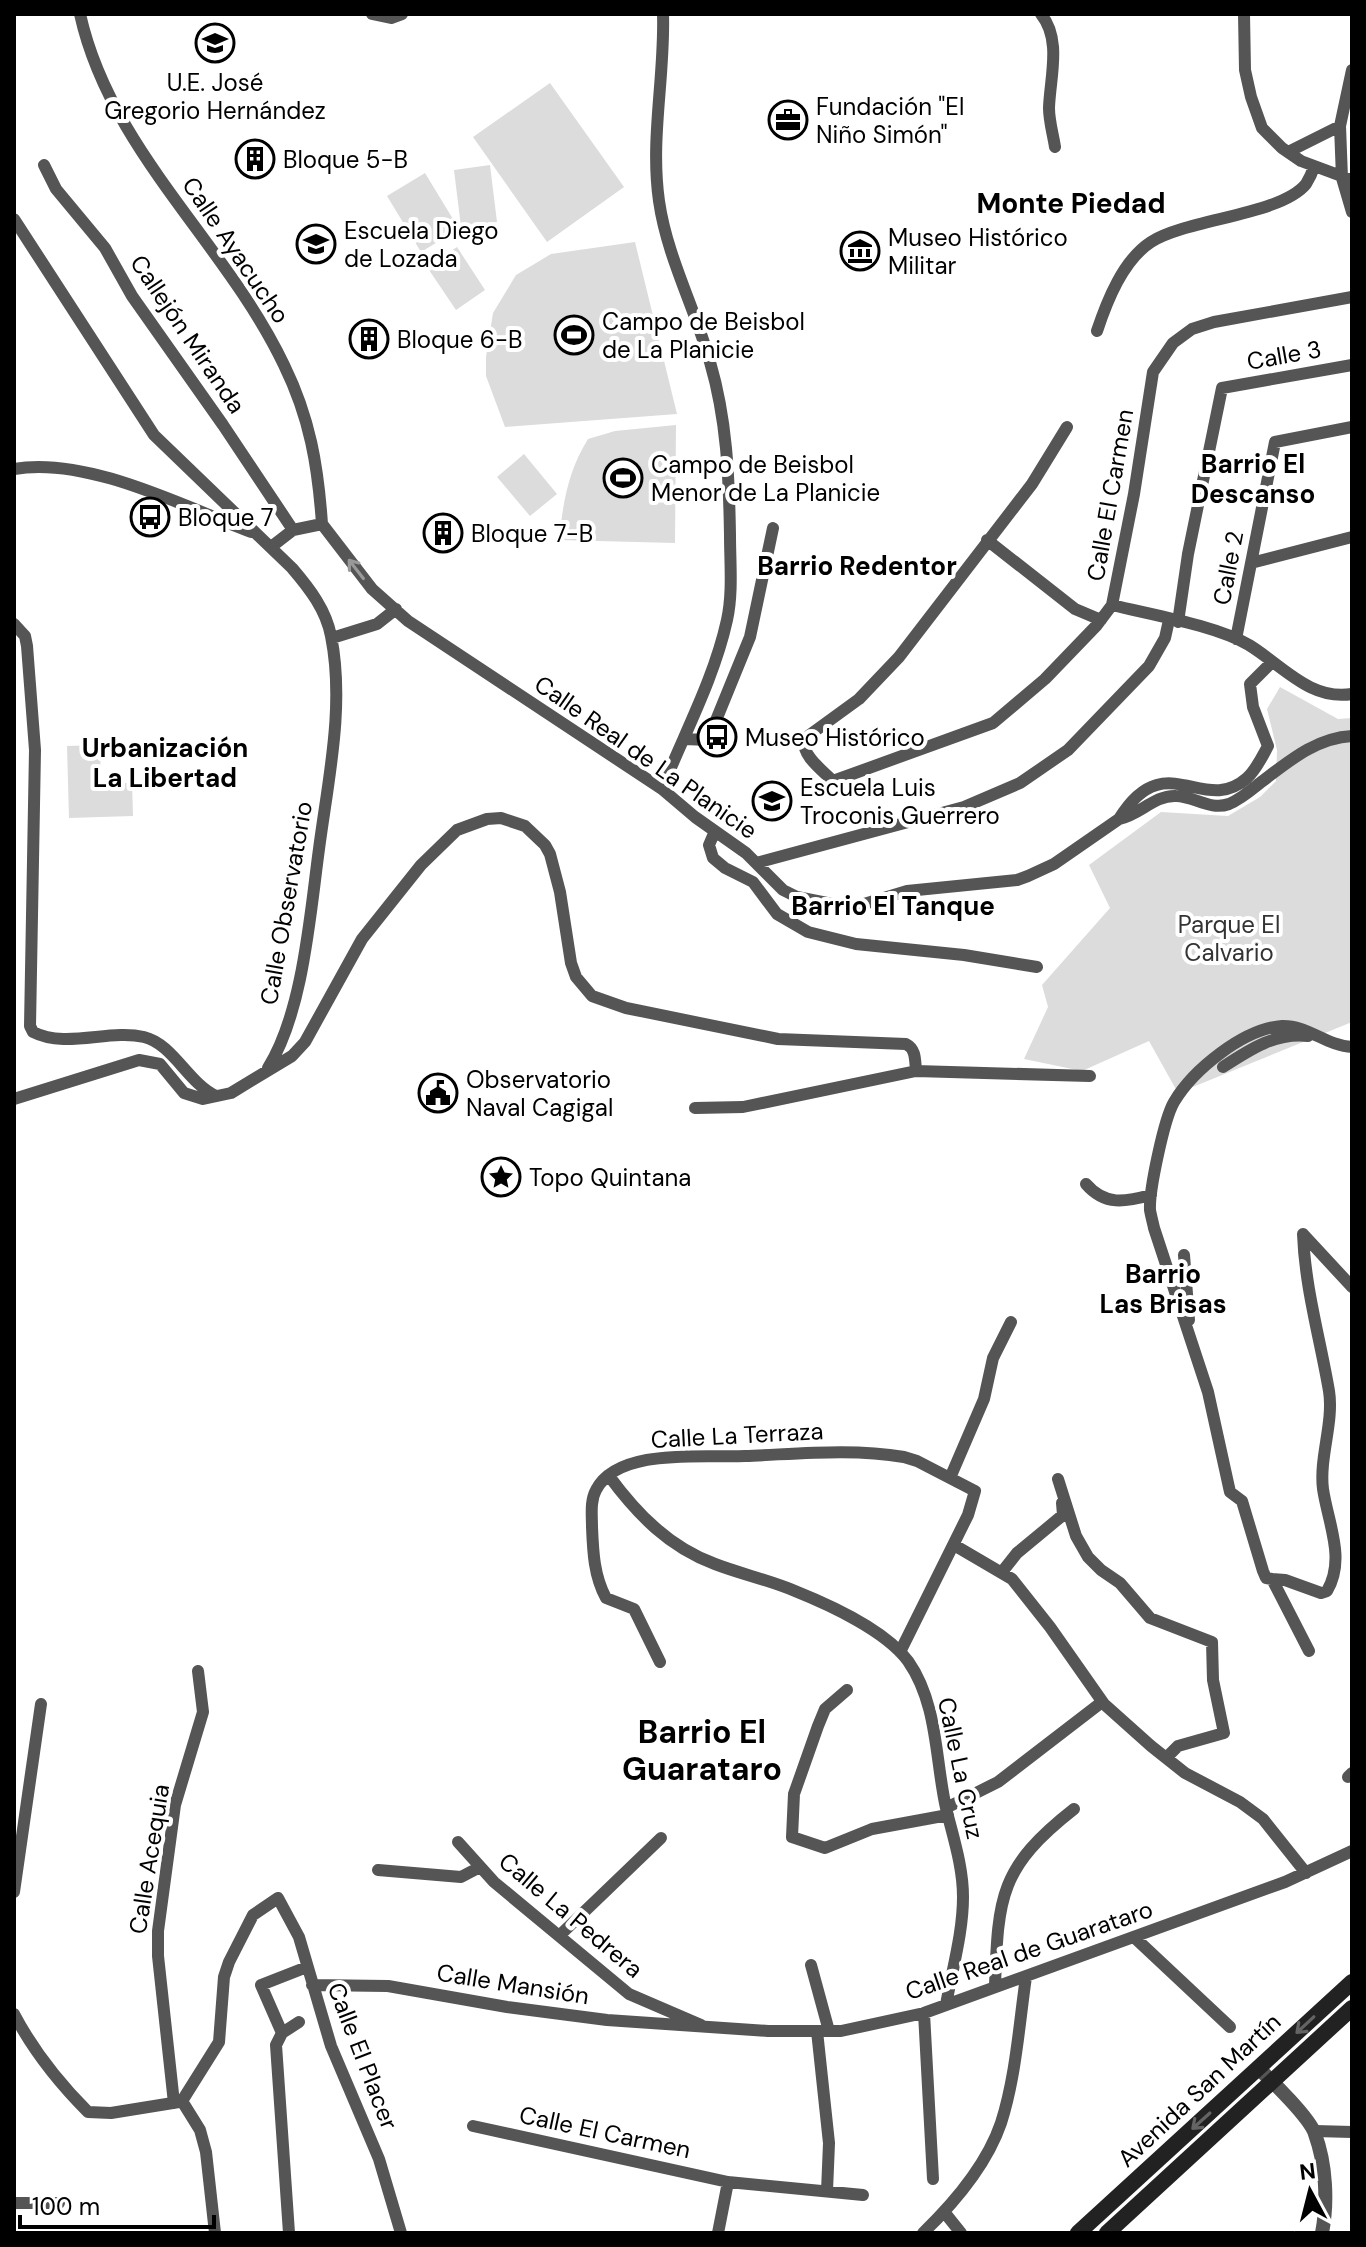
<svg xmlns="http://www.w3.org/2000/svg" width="1366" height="2247" viewBox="0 0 1366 2247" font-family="'DM Sans',sans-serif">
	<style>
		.green { fill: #dcdcdc }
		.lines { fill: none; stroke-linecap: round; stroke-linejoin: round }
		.minor { stroke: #555; stroke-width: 12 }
		.tertiary { stroke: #555; stroke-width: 14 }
		.secondary { stroke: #222; stroke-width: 16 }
		.oneway { stroke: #999 }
		.oneway2 { stroke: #646464 }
		.labels { text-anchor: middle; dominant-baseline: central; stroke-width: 8; stroke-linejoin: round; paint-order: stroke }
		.poi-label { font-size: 24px; fill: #000; stroke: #fff; text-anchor: start }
		.street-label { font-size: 24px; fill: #000; stroke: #fff }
		.park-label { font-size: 24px; fill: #333; stroke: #fff }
		.neighbourhood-label { font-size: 26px; font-weight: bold; fill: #000; stroke: #fff }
		.quarter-label { font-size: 28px; font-weight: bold; fill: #000; stroke: #fff }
		.district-label { font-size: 32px; font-weight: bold; fill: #000; stroke: #fff }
	</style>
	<rect width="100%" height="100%" fill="#fff"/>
	<path class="green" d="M550,83l74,104 -77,55 -74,-105z
		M490,165l7,57 -36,5 -7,-57z
		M425,173l34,56 -38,23 -34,-56z
		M635,242l42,172 -172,13 -19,-51v-19l7,-44 23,-38 35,-21z
		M457,247l28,43 -29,20 -29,-43z
		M676,425l-1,118 -116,-3c4,-37 9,-69 29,-101l27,-8z
		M524,454l33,40 -27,22 -33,-39z
		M1280,687l58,32 14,-1v304l-174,71 -29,-52 -67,30 -58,-12 24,-52 -6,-22 68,-77 -21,-43 72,-53 67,4 32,-19 16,-16 1,-31 -10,-41z
		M100,745l1,38h31l1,33 -64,2 -2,-72z"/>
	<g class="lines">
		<path class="minor" d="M80,14c30,136 146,229 204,351 26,53 34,101 38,159
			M372,14l19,4 11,-4
			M1041,14c21,26 9,63 8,94 0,13 4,26 6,39
			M1244,14l1,56 6,27 11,31 20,20 19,13 51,19
			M1352,70l-12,56 2,52 10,34
			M1288,152l52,-26
			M44,165l12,24 49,59 27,48 91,129 70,105
			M14,219l140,216 138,133c18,21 34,42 39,68 14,70 -3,144 -12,213 -9,66 -16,163 -51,219
			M1097,331c10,-30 26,-71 54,-89 36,-23 130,-27 155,-58 3,-5 6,-11 8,-17
			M1067,427l-35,57 -133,173 -40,42 -55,40c-2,17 17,30 29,42l160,-58 52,-44 52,-54 15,-20 22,-111 19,-122 20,-29 19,-14 22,-7 138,-25
			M14,469c72,-13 169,37 237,63
			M322,524l50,65 36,32 254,168 33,28 51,36 37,37 14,7 45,9 22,-2 43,-13 110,-11 11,-4 26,-12 65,-45c21,-4 35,-24 57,-23 18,0 34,15 53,8 12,-5 21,-13 31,-21 28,-21 55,-45 92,-47
			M987,540l88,69 26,11
			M271,547l22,-17 29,-6
			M1251,563l101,-26
			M1112,605c40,10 102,20 137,40 33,20 61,56 103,49
			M1178,622l10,-68 34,-166 130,-23
			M14,624l11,12 2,10 8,104 -5,276 3,6c33,17 76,-3 111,5 29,7 44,46 72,59
			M332,638l45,-14 19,-15
			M1236,639l39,-197 77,-15
			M685,739l23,1 42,-103 23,-109
			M662,789c22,-55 52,-110 65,-169 6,-27 3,-57 3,-85 -1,-59 -3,-115 -20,-173 -15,-54 -43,-105 -51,-161 -9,-62 6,-125 4,-187
			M1119,819c46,-75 84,-2 128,-41 9,-8 15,-21 21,-32l-15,-39 -3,-23 22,-22
			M715,831l-6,14 4,13 12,10 28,14 24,32 31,18 48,12 108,11 73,12
			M756,863l208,-56 56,-24 48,-33 81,-84 16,-28 4,-18
			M1223,1067c26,-17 53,-35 85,-31
			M14,1099l125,-39 21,4 24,29 19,6 28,-6 61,-37 13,-14 57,-103 59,-74 36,-35 30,-11 14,-1 24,8 20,19 5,9 10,38 11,71 5,14 16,19 34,12 152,31 128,5c10,5 9,16 10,27
			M695,1108l48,-1 173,-36 174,5
			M1086,1184c19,22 39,18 65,11
			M1303,1234l49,53
			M1184,1255l5,65
			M609,1476c28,38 60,71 106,88 26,10 54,16 80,27 35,14 91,40 113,70 30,43 27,98 38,147 7,29 17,58 17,89 0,36 -11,73 -17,108
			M950,1478l34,-79 9,-41 18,-36
			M1058,1479l18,57 12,21 13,13 19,13 30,35 62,24 1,38 11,53 -46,13 -12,12
			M954,1545l58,34 38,48 54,77 47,42 34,27 55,29 23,17 43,54
			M1002,1572l15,-19 46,-38 -1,-12
			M1272,1579l13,1 36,13 6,-2c19,-32 1,-68 -4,-102 -4,-31 11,-67 6,-98 -9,-53 -24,-103 -26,-157
			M1309,1651l-37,-72 -6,-1 -3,-7 -21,-70 -12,-9 -22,-100 -54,-164c-1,-5 -3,-12 -4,-18 -1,-19 14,-91 24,-108 19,-32 69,-73 108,-76 25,-1 45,20 70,21
			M660,1662l-26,-53 -28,-11c-12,-22 -13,-46 -14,-71 0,-12 -2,-26 4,-37 22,-43 108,-32 149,-34 53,-2 106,-8 159,1l13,4 58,30 -7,24 -68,137
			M847,1690l-22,19 -7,17 -24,68 -2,43 33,11 47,-19 76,-14
			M1348,1777l4,-4
			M946,1808l52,-26 104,-80
			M458,1842l36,40 135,112 72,31
			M378,1870l83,7 19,-10
			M14,1892l27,-188
			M559,1936l102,-98
			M1134,1937l96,90
			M811,1965l18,66
			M312,1985l76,1 119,21 100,13 161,11h73l83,-18 361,-131 67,-31
			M995,1986c3,-90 5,-119 79,-177
			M924,2013l9,166
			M14,2014c19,36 45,69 74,98l23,1 68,-11
			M817,2031l12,112 -2,48
			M282,2033l-21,-48 46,-18
			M182,2101l37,-59 5,-65 5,-15 24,-47 25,-17 21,39 32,109 48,113 22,74
			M182,2101l18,29 6,22 9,81
			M174,2103l-16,-147v-25l17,-126 28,-93 -5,-41
			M473,2126l255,56 135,13
			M1315,2131l37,1
			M14,2203h45
			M945,2213l16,20
			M289,2233l-13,-188 6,-12 17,-11
			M718,2233l10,-51
			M923,2233c30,-29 64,-69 78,-110 15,-47 18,-98 25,-146"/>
		<path class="tertiary" d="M1258,2068c14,13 52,50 57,66 11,30 13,68 7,99"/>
		<path class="secondary" d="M1078,2233l274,-251
			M1107,2233l245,-225"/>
	</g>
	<defs><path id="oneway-shaft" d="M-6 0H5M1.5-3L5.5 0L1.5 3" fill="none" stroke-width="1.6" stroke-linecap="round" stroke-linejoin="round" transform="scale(2)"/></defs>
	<use class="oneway" href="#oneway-shaft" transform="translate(356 569) rotate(-128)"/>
	<g class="oneway2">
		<use href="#oneway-shaft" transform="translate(1305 2025) rotate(137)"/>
		<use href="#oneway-shaft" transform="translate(1201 2121) rotate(138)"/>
	</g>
	<defs>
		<symbol id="school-ring" viewBox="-11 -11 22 22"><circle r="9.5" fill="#fff" stroke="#000" stroke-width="1.5"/><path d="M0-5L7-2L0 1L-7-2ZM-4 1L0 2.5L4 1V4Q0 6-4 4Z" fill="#000"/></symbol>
		<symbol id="office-ring" viewBox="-11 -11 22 22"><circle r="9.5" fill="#fff" stroke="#000" stroke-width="1.5"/><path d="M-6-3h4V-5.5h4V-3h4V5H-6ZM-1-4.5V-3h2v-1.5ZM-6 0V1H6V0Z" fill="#000"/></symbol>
		<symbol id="building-ring" viewBox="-11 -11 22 22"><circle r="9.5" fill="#fff" stroke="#000" stroke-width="1.5"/><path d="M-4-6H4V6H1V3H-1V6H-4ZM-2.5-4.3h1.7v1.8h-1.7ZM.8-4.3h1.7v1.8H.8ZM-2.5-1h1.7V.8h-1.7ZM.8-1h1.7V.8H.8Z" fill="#000"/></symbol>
		<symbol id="museum-ring" viewBox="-11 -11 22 22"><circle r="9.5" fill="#fff" stroke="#000" stroke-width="1.5"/><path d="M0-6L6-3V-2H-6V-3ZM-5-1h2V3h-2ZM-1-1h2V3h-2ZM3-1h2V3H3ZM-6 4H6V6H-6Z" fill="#000"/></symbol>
		<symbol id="stadium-ring" viewBox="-11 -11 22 22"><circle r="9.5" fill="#fff" stroke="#000" stroke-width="1.5"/><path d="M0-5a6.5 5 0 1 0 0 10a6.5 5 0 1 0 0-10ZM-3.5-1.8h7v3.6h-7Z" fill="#000"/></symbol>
		<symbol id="bus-ring" viewBox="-11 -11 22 22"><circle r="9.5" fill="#fff" stroke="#000" stroke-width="1.5"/><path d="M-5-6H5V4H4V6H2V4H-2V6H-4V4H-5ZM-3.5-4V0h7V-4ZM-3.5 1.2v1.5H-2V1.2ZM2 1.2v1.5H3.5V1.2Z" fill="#000"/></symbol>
		<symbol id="civic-ring" viewBox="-11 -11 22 22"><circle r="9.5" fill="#fff" stroke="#000" stroke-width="1.5"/><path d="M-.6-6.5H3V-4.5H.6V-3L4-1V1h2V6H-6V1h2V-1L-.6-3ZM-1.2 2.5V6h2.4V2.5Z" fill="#000"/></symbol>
		<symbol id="sight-ring" viewBox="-11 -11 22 22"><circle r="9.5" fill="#fff" stroke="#000" stroke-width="1.5"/><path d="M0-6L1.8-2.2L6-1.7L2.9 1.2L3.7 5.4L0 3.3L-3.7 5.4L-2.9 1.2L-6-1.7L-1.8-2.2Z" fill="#000"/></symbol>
	</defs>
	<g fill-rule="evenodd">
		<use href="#school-ring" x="193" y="21" width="44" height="44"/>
		<use href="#office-ring" x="766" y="98" width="44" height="44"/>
		<use href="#building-ring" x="233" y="137" width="44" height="44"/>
		<use href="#school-ring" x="294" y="222" width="44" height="44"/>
		<use href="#museum-ring" x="838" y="229" width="44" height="44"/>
		<use href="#stadium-ring" x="552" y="313" width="44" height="44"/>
		<use href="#building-ring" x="347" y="317" width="44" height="44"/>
		<use href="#stadium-ring" x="601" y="456" width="44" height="44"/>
		<use href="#bus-ring" x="128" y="495" width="44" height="44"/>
		<use href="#building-ring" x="421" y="511" width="44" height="44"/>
		<use href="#bus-ring" x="695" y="715" width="44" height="44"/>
		<use href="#school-ring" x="750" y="779" width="44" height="44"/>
		<use href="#civic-ring" x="416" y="1071" width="44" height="44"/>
		<use href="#sight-ring" x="479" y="1155" width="44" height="44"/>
	</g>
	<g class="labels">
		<g class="poi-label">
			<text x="215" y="82" text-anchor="middle">U.E. José<tspan x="215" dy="28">Gregorio Hernández</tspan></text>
			<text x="816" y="106">Fundación "El<tspan x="816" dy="28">Niño Simón"</tspan></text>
			<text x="283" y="159">Bloque 5-B</text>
			<text x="344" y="230">Escuela Diego<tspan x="344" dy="28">de Lozada</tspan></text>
			<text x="888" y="237">Museo Histórico<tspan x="888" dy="28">Militar</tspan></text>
			<text x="602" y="321">Campo de Beisbol<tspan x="602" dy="28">de La Planicie</tspan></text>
			<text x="397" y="339">Bloque 6-B</text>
			<text x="651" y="464">Campo de Beisbol<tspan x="651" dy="28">Menor de La Planicie</tspan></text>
			<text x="178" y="517">Bloque 7</text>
			<text x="471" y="533">Bloque 7-B</text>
			<text x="745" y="737">Museo Histórico</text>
			<text x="800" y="787">Escuela Luis<tspan x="800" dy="28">Troconis Guerrero</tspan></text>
			<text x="466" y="1079">Observatorio<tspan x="466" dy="28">Naval Cagigal</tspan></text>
			<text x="529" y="1177">Topo Quintana</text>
		</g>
		<g class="street-label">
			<text transform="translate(236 250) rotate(56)">Calle Ayacucho</text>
			<text transform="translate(188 334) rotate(56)">Callejón Miranda</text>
			<text transform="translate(1284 355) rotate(-10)">Calle 3</text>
			<text transform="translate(1110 495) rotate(-80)">Calle El Carmen</text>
			<text transform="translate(1228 568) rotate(-79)">Calle 2</text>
			<text transform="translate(646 757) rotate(35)">Calle Real de La Planicie</text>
			<text transform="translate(286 903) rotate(-80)">Calle Observatorio</text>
			<text transform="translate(737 1435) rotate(-3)">Calle La Terraza</text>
			<text transform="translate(961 1768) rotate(78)">Calle La Cruz</text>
			<text transform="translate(149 1859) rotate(-81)">Calle Acequia</text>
			<text transform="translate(571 1915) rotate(40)">Calle La Pedrera</text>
			<text transform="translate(1029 1950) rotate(-19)">Calle Real de Guarataro</text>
			<text transform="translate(513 1984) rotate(9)">Calle Mansión</text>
			<text transform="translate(363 2056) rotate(69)">Calle El Placer</text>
			<text transform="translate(1199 2090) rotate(-43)">Avenida San Martín</text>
			<text transform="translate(605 2132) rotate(12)">Calle El Carmen</text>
		</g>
		<g class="park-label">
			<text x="1229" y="924">Parque El<tspan x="1229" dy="28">Calvario</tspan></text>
		</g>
		<g class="neighbourhood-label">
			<text x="1253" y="464">Barrio El<tspan x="1253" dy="30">Descanso</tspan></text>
			<text x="857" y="566">Barrio Redentor</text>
			<text x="165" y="748">Urbanización<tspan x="165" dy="30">La Libertad</tspan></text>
			<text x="893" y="906">Barrio El Tanque</text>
			<text x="1163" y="1274">Barrio<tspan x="1163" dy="30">Las Brisas</tspan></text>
		</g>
		<g class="quarter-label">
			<text x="1071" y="203">Monte Piedad</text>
		</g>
		<g class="district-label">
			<text x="702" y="1732">Barrio El<tspan x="702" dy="37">Guarataro</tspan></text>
		</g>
	</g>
	<rect width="1366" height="2247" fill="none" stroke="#000000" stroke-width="32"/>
	<g transform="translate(1310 2191) rotate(353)" stroke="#ffffff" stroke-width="6" paint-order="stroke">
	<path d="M0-6L14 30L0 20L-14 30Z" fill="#000000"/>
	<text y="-12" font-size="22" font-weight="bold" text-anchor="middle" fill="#000000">N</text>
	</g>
	<path d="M20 2215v12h194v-12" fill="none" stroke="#000000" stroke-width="4"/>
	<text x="32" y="2215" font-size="24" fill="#000000" stroke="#ffffff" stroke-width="6" paint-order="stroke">100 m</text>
</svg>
